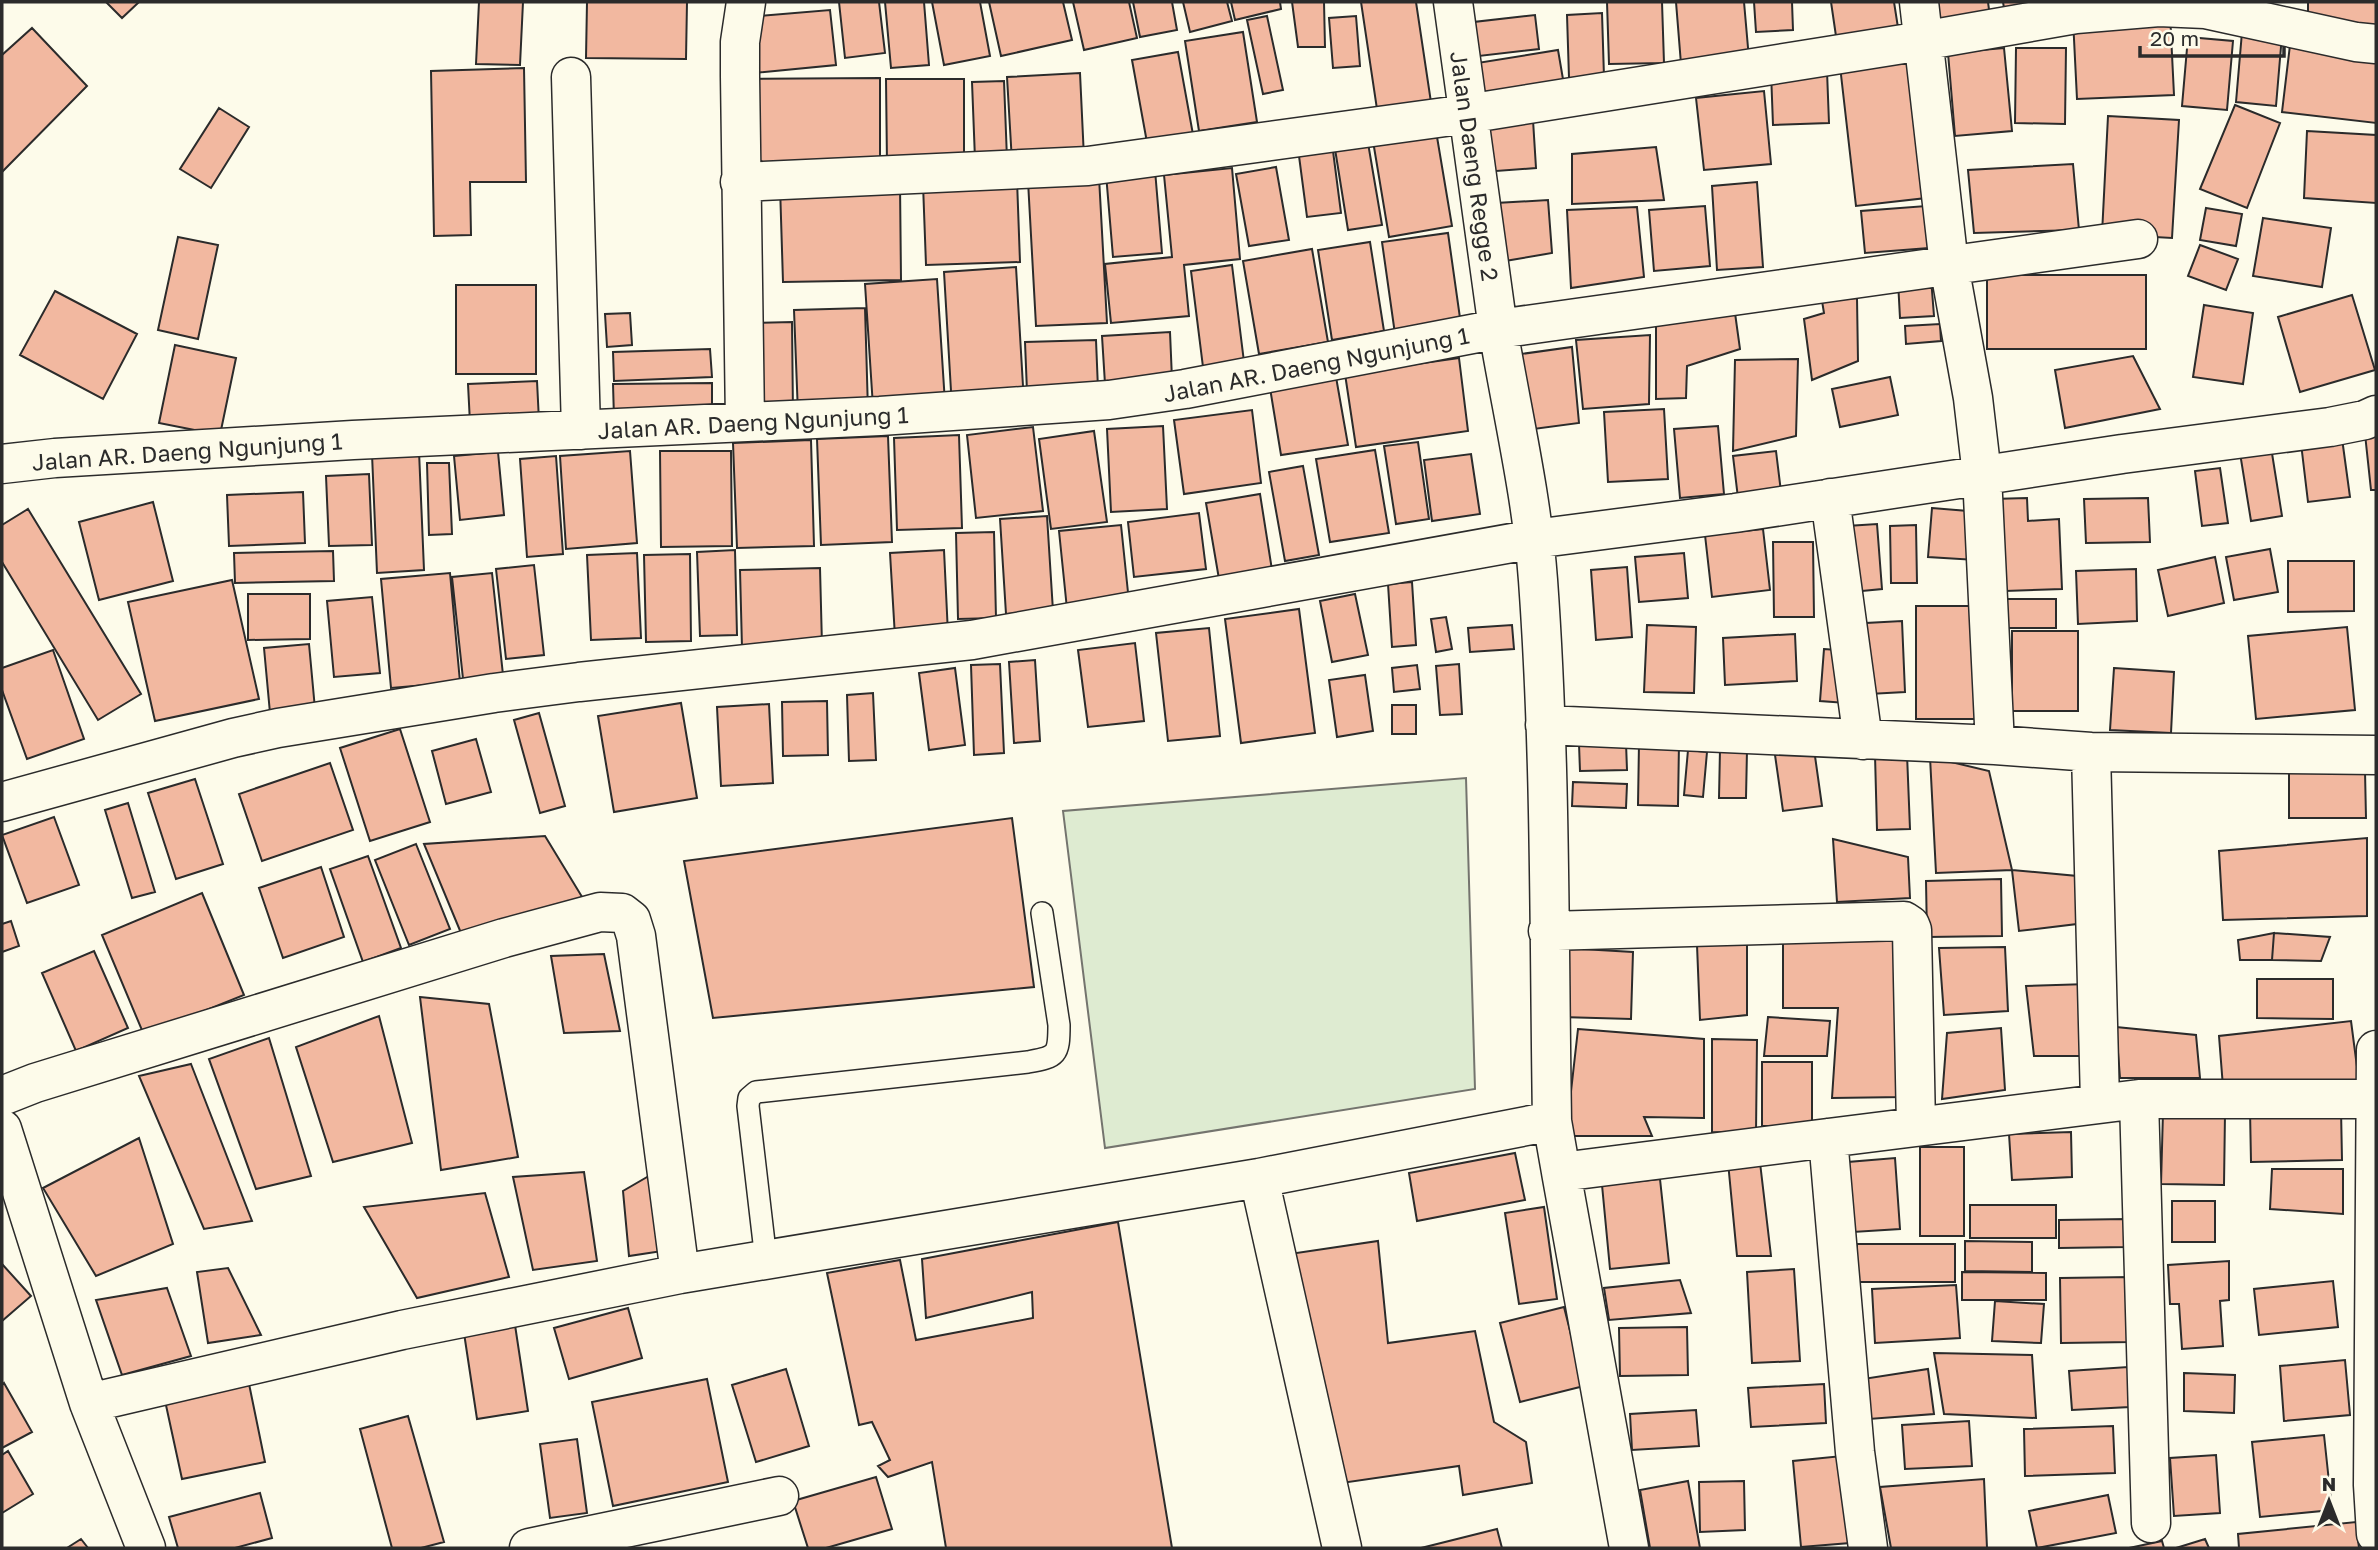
<svg xmlns="http://www.w3.org/2000/svg" width="2378" height="1550" viewBox="0 0 2378 1550" font-family="'Golos Text',sans-serif">
	<style>
		.green { fill: #deebd1; stroke: #74746e; stroke-width: 2 }
		.building { fill: #f2b8a0; stroke: #2b2b2b; stroke-width: 2 }
		.lines { fill: none; stroke-linecap: round; stroke-linejoin: round }
		.service-casing { stroke: #2b2b2b; stroke-width: 24 }
		.minor-casing { stroke: #2b2b2b; stroke-width: 41 }
		.service { stroke: #fdfbea; stroke-width: 21 }
		.minor { stroke: #fdfbea; stroke-width: 38 }
		.labels { text-anchor: middle; dominant-baseline: central; stroke-width: 5; stroke-linejoin: round; paint-order: stroke }
		.street-label { font-size: 23px; fill: #2b2b2b; stroke: #fdfbea }
	</style>
	<rect width="100%" height="100%" fill="#fdfbea"/>
	<path class="green" d="M1466,778l9,311 -370,59 -42,-337z"/>
	<path class="building" d="M106,2h33l-17,16z
		M479,2h44l-3,63 -44,-1z
		M587,2h100l-1,57 -100,-1z
		M839,2h40l6,51 -40,5z
		M885,2h39l5,63 -38,3z
		M932,2h48l10,54 -46,9z
		M989,2h74l9,38 -71,16z
		M1073,2h56l8,36 -53,12z
		M1133,2h39l5,28 -37,7z
		M1183,2h44l5,19 -42,11z
		M1231,2h49l1,7 -46,11z
		M1292,2h32l1,45h-27z
		M1361,2h55l16,107 -54,7z
		M1607,2h55l2,61 -55,1z
		M1676,2h68l5,57 -68,5z
		M1754,2h38l1,28 -37,2z
		M1831,2h63l5,32 -62,9z
		M1928,2h60l2,15 -59,7z
		M2003,2h39l-38,6z
		M2308,2h68v24h-68z
		M830,10l6,55 -82,8 -6,-56z
		M1602,13l2,64 -35,1 -2,-63z
		M2170,14l4,81 -97,4 -4,-80z
		M1535,15l4,34 -60,7 -5,-34z
		M1267,16l16,74 -20,4 -16,-74z
		M1356,16l4,50 -27,2 -4,-50z
		M32,28l55,58 -85,86v-117z
		M1243,32l14,90 -58,9 -14,-90z
		M2242,32l40,3 -6,71 -40,-4z
		M2188,37l45,4 -6,69 -45,-4z
		M2290,45l86,10v68l-94,-11z
		M2004,48l8,83 -57,5 -7,-83z
		M2016,48h50l-1,76 -50,-1z
		M1558,50l6,35 -88,15 -5,-36z
		M1178,52l16,88 -46,8 -16,-88z
		M1910,58l16,140 -70,8 -16,-140z
		M524,68l2,114h-56l1,53 -37,1 -3,-165z
		M1827,71l2,52 -56,2 -2,-53z
		M1080,73l4,85 -72,4 -5,-85z
		M880,78v91l-137,1 -1,-91z
		M886,79h78v84l-77,1z
		M1004,81l3,78h-32l-3,-77z
		M1764,91l7,73 -67,6 -8,-72z
		M2235,105l45,18 -33,85 -47,-19z
		M219,108l30,19 -38,61 -31,-19z
		M2108,116l71,4 -7,118 -70,-4z
		M1533,120l3,48 -53,4 -3,-48z
		M1435,125l17,101 -63,11 -17,-102z
		M2307,131l69,4v68l-72,-5z
		M1368,143l14,82 -34,5 -13,-81z
		M1656,147l8,53 -92,4v-50z
		M1333,151l8,62 -34,4 -8,-61z
		M2073,164l6,66 -105,3 -6,-63z
		M1276,167l13,73 -40,6 -13,-72z
		M1232,168l8,91 -56,6 5,51 -78,7 -6,-59 67,-7 -8,-82z
		M1155,170l7,83 -49,4 -7,-83z
		M1099,177l8,146 -71,3 -8,-145z
		M1017,180l3,82 -94,3 -3,-81z
		M1757,182l6,85 -46,3 -5,-84z
		M900,184l1,96 -118,2 -3,-96z
		M1548,200l4,53 -53,9 -3,-59z
		M1705,206l5,60 -56,5 -5,-61z
		M1926,206l3,42 -64,5 -4,-42z
		M1637,207l7,70 -73,11 -4,-78z
		M2206,208l36,6 -6,32 -36,-6z
		M2263,218l68,10 -9,59 -69,-11z
		M1448,233l13,92 -66,9 -13,-92z
		M178,237l40,8 -20,94 -40,-9z
		M1370,242l14,89 -52,9 -14,-90z
		M2200,245l38,14 -12,31 -38,-14z
		M1312,249l16,93 -69,12 -16,-93z
		M1232,265l12,97 -41,5 -12,-96z
		M1016,267l8,136 -72,5 -8,-136z
		M1987,275h159v74h-159z
		M1931,278l3,38 -34,2 -2,-37z
		M937,279l8,124 -72,4 -8,-123z
		M456,285h80v89h-80z
		M55,291l82,43 -34,65 -83,-44z
		M2352,295l23,75 -75,22 -22,-75z
		M1857,298l1,63 -46,19 -8,-61 20,-6 -2,-12z
		M2204,305l49,8 -10,71 -50,-7z
		M865,308l3,103 -70,3 -4,-104z
		M630,313l2,32 -25,2 -2,-33z
		M1735,313l5,36 -53,17 -1,32 -30,1v-74z
		M792,322l1,92 -43,1 -2,-92z
		M1940,324l1,17 -35,3 -1,-18z
		M1170,332l2,47 -67,5 -3,-48z
		M1650,335l-1,69 -66,5 -7,-69z
		M1096,340l2,49 -71,3 -2,-50z
		M175,345l61,13 -16,77 -61,-12z
		M1572,347l7,76 -60,8 -5,-76z
		M710,349l2,28 -98,4 -1,-29z
		M2133,356l27,53 -95,19 -10,-58z
		M1459,358l9,73 -112,16 -11,-73z
		M1798,359l-2,77 -63,15 2,-91z
		M1336,377l12,68 -67,10 -11,-67z
		M1890,377l8,38 -58,12 -8,-38z
		M537,381l2,40 -69,2 -2,-39z
		M712,383v33l-98,2 -1,-34z
		M1664,409l4,70 -60,3 -4,-70z
		M1252,410l9,73 -77,11 -10,-74z
		M1163,426l4,83 -56,3 -4,-83z
		M1718,426l6,68 -44,4 -6,-69z
		M1033,427l10,84 -67,7 -9,-83z
		M1094,431l13,91 -56,7 -12,-90z
		M2341,431l9,66 -42,5 -8,-67z
		M2376,433v57h-5l-6,-56z
		M959,435l3,93 -65,2 -3,-92z
		M888,436l4,106 -71,3 -4,-106z
		M811,440l3,106 -77,2 -4,-105z
		M1418,442l11,77 -33,5 -12,-78z
		M2271,447l11,69 -31,5 -11,-68z
		M1375,450l14,83 -59,9 -14,-83z
		M419,451l5,119 -47,3 -5,-119z
		M630,451l7,92 -71,6 -6,-93z
		M660,451h71l1,95 -71,1z
		M1776,451l5,41 -43,6 -5,-42z
		M498,452l6,63 -44,5 -6,-64z
		M1471,454l9,60 -48,7 -8,-61z
		M556,456l7,98 -36,3 -7,-98z
		M427,463h22l3,71 -23,1z
		M1303,466l16,89 -34,6 -16,-89z
		M2220,468l8,55 -26,3 -7,-55z
		M369,474l3,71 -43,1 -3,-70z
		M303,492l2,51 -76,3 -2,-51z
		M1260,494l12,76 -53,9 -13,-76z
		M2027,498l1,23 31,-2 3,70 -57,2 -13,-92z
		M2148,498l2,44 -64,1 -2,-44z
		M153,502l20,79 -74,19 -20,-78z
		M1932,508l48,4 -4,48 -48,-3z
		M28,509l113,185 -43,26 -96,-158v-37z
		M1199,513l7,56 -72,8 -6,-55z
		M1047,516l6,95 -47,3 -6,-95z
		M1877,524l5,65 -30,3 -5,-66z
		M1121,525l8,77 -62,7 -8,-78z
		M1916,525l1,58h-26l-1,-57z
		M1763,529l7,61 -58,7 -7,-62z
		M994,532l2,86 -38,1 -2,-86z
		M1773,542h40l1,75h-40z
		M2270,549l8,43 -44,8 -8,-43z
		M735,550l2,85 -37,1 -3,-84z
		M944,550l4,84 -53,3 -5,-84z
		M333,551l1,30 -99,2 -1,-30z
		M637,553l4,85 -50,2 -4,-85z
		M1684,553l4,45 -49,4 -4,-45z
		M690,554l1,87 -45,1 -2,-87z
		M2215,557l9,46 -56,13 -10,-46z
		M2288,561h66v50l-66,1z
		M534,565l10,90 -38,4 -10,-90z
		M1627,567l5,70 -36,3 -5,-70z
		M820,568l2,77 -80,3 -2,-78z
		M2136,569l1,52 -59,3 -2,-53z
		M450,573l10,109 -69,6 -10,-109z
		M492,573l12,111 -40,4 -12,-111z
		M232,580l27,119 -104,22 -27,-119z
		M1412,582l4,63 -24,2 -4,-63z
		M248,594h62v45l-62,1z
		M1355,594l13,61 -36,7 -12,-61z
		M372,597l8,76 -46,4 -7,-76z
		M1996,599h60v29h-60z
		M1916,606h65v113h-65z
		M1299,609l16,124 -74,10 -16,-124z
		M1446,617l6,32 -16,3 -5,-33z
		M1902,621l3,71 -36,2 -3,-71z
		M1512,625l2,24 -44,3 -2,-24z
		M1647,625l49,2 -2,66 -50,-1z
		M2347,627l8,83 -99,9 -8,-83z
		M1209,628l11,108 -52,5 -12,-108z
		M2012,631h66v80h-66z
		M1795,634l2,47 -72,4 -2,-47z
		M1135,643l9,78 -56,6 -10,-77z
		M309,644l6,65 -45,4 -6,-65z
		M1824,649l25,2 -3,52 -26,-2z
		M53,650l31,89 -57,20 -25,-69v-22z
		M1035,660l5,81 -26,2 -5,-81z
		M1000,664l4,89 -30,2 -3,-90z
		M1459,664l3,50 -22,1 -4,-49z
		M1417,665l3,24 -26,3 -2,-24z
		M955,668l10,77 -36,5 -10,-77z
		M2114,668l60,4 -3,61 -61,-3z
		M1365,675l8,56 -36,6 -8,-57z
		M873,693l3,67 -27,1 -2,-66z
		M827,701l1,54 -45,1 -1,-54z
		M681,703l16,95 -83,14 -16,-96z
		M769,704l4,79 -52,3 -4,-79z
		M1392,705h24v29h-24z
		M539,713l26,93 -25,7 -26,-93z
		M400,729l30,93 -60,19 -30,-93z
		M476,739l15,53 -45,12 -14,-53z
		M1626,743l1,27 -47,1 -1,-27z
		M1639,743h40l-1,63 -40,-1z
		M1720,749l27,1 -1,48h-27z
		M1814,749l8,57 -39,5 -8,-56z
		M1688,750l19,2 -4,45 -19,-2z
		M1907,754l3,75 -33,1 -2,-75z
		M1930,757l59,14 23,99 -76,3z
		M330,763l23,67 -91,31 -23,-67z
		M2365,771l1,47h-77v-46z
		M195,779l28,85 -47,15 -28,-86z
		M1573,782l54,2 -1,24 -54,-2z
		M128,803l27,89 -23,6 -27,-88z
		M54,817l25,68 -52,18 -25,-68z
		M1012,818l22,169 -321,31 -29,-157z
		M545,836l42,69 -126,28 -37,-89z
		M2367,838v78l-144,4 -4,-69z
		M1833,839l75,18 2,41 -73,4z
		M416,844l34,85 -41,16 -34,-85z
		M368,856l33,92 -38,14 -33,-93z
		M321,867l23,70 -61,21 -24,-70z
		M2012,870l76,7 -3,46 -66,8z
		M2001,879l1,57 -75,1 -1,-56z
		M202,893l42,102 -100,40 -42,-100z
		M11,921l8,25 -17,6v-28z
		M2274,933l-2,27h-32l-2,-20z
		M2274,933l56,4 -9,24 -49,-1z
		M1896,938l8,159 -72,1 6,-90h-55v-68z
		M1747,943v72l-47,5 -3,-75z
		M2005,947l3,64 -64,4 -5,-67z
		M1564,948l69,4 -2,67 -70,-2z
		M94,951l34,77 -52,23 -34,-78z
		M604,954l16,77 -56,2 -13,-77z
		M2257,979h76v40l-76,-1z
		M2088,984l3,72h-57l-8,-70z
		M420,997l69,7 29,153 -77,13z
		M379,1016l33,127 -79,19 -37,-115z
		M1768,1017l62,4 -3,35h-63z
		M2351,1021l8,61 -136,5 -4,-51z
		M2116,1027l80,8 4,43h-80z
		M2001,1028l4,62 -63,9 5,-66z
		M1578,1029l126,10v79l-60,-1 8,19h-86z
		M269,1038l42,138 -55,13 -47,-130z
		M1712,1039l45,1 -1,93 -44,-1z
		M1762,1062h50v64h-50z
		M191,1064l61,157 -48,8 -65,-153z
		M2341,1109l1,51 -91,2 -1,-52z
		M2163,1112l62,1 -1,72 -63,-1z
		M2071,1132l1,45 -60,3 -3,-46z
		M139,1138l34,106 -77,32 -53,-88z
		M1920,1147h44v89h-44z
		M1515,1153l10,47 -108,21 -8,-48z
		M1759,1154l12,102h-34l-9,-94z
		M1895,1158l5,71 -47,3 -5,-70z
		M2272,1169h71v45l-73,-5z
		M584,1172l13,89 -64,9 -20,-93z
		M654,1173l15,77 -40,6 -6,-65z
		M1660,1179l9,84 -59,6 -8,-84z
		M485,1193l24,84 -92,21 -53,-91z
		M2172,1201h43v41h-43z
		M1970,1205h86v33h-86z
		M1544,1207l13,92 -38,5 -14,-91z
		M2127,1219l1,28 -69,1v-28z
		M1118,1222l54,326h-226l-14,-86 -44,15 -10,-11 12,-6 -18,-38 -13,3 -32,-152 73,-13 16,80 117,-22 -1,-26 -106,26 -4,-59z
		M1378,1241l10,102 87,-12 19,91 32,20 6,41 -69,12 -4,-29 -131,19 -52,-229z
		M1965,1241l67,1v30l-67,-1z
		M1857,1244h98v38h-98z
		M2229,1261v39l-9,1 3,45 -41,3 -3,-45h-9l-2,-39z
		M2,1264l29,32 -29,25z
		M228,1268l33,67 -53,8 -11,-71z
		M1794,1269l6,92 -48,2 -5,-91z
		M1962,1272l84,1v27h-84z
		M2131,1277l1,65 -71,1 -1,-65z
		M1680,1280l11,33 -82,7 -5,-32z
		M2333,1281l5,46 -79,8 -5,-46z
		M1956,1285l4,53 -85,5 -3,-54z
		M167,1288l24,68 -69,19 -26,-75z
		M1995,1301l49,3 -3,39 -49,-2z
		M1564,1307l20,79 -64,16 -20,-79z
		M628,1308l14,50 -73,21 -15,-51z
		M515,1325l13,86 -51,8 -13,-86z
		M1687,1327l1,48 -68,1 -1,-48z
		M1934,1353l98,2 4,63 -92,-4z
		M2345,1360l5,55 -66,6 -4,-55z
		M2128,1367l2,40 -58,3 -3,-39z
		M786,1369l23,77 -53,16 -24,-77z
		M1928,1369l6,45 -65,5 -6,-40z
		M2184,1373l51,2 -1,38 -50,-2z
		M248,1379l17,83 -83,17 -18,-83z
		M707,1379l21,103 -115,24 -21,-104z
		M4,1383l28,49 -30,16v-63z
		M1824,1384l2,39 -75,4 -3,-39z
		M1696,1410l3,36 -67,4 -2,-36z
		M408,1416l36,126 -23,6h-29l-32,-119z
		M1969,1421l3,45 -67,3 -3,-44z
		M2113,1426l2,47 -90,3 -1,-47z
		M2324,1435l8,75 -72,7 -8,-75z
		M577,1439l10,74 -37,5 -10,-74z
		M8,1451l25,43 -31,19v-58z
		M2216,1455l4,58 -46,3 -4,-58z
		M1842,1456l8,87 -49,4 -8,-86z
		M876,1477l16,52 -66,19h-18l-15,-47z
		M1984,1479l3,69h-96l-11,-61z
		M1688,1481l12,67h-50l-10,-58z
		M1744,1481l1,49 -45,2 -1,-50z
		M260,1493l12,45 -37,10h-57l-9,-31z
		M2108,1495l8,38 -79,15 -8,-37z
		M2356,1522l3,26h-120l-1,-14z
		M1497,1529l5,19h-81z
		M81,1539l7,9h-21z
		M2205,1539l4,9h-33z
		M2162,1541l2,7h-35z"/>
	<g class="lines">
		<defs>
			<path id="service" d="M766,1260l-18,-154 1,-8 7,-6 272,-30c29,-5 31,-7 31,-37l-17,-112"/>
			<path id="minor" d="M1919,2l30,263 24,133 9,77 13,270
				M571,77l10,353
				M740,182l348,-16 379,-52 455,-73 154,-27 83,-7 46,2 151,33 20,2
				M745,422l-5,-346v-34l6,-40
				M2,464l53,-6 298,-18 527,-24 229,-16 76,-11 313,-60 -45,-327
				M1830,498l33,242
				M1545,725l450,20 96,7 285,3
				M2091,752l9,350
				M2,802l231,-64 45,-10 216,-35 85,-11 393,-42 562,-101 201,-26 387,-59 208,-27 35,-7 11,-5
				M1548,931l356,-10 6,4 2,5 4,196
				M2376,1050l-3,435 3,49
				M2,1096l33,-13 469,-145 96,-26 22,1 9,7 5,16 44,338
				M2139,1099l12,424
				M2,1129l87,274 57,145
				M1828,1138l311,-39h236
				M1561,1172l68,376
				M1259,1178l83,370
				M89,1403l313,-73 278,-56 579,-96 293,-57
				M529,1548l250,-52
				M1868,1548l-13,-96 -27,-314 -267,34 -9,-51c-3,-180 -1,-361 -14,-541 -6,-83 -26,-168 -40,-251l640,-90"/>
		</defs>
		<use href="#service" class="service-casing"/>
		<use href="#minor" class="minor-casing"/>
		<use href="#service" class="service"/>
		<use href="#minor" class="minor"/>
	</g>
	<g class="labels">
		<g class="street-label">
			<text transform="translate(1475 166) rotate(82)">Jalan Daeng Regge 2</text>
			<text transform="translate(1316 364) rotate(-11)">Jalan AR. Daeng Ngunjung 1</text>
			<text transform="translate(753 422) rotate(-3)">Jalan AR. Daeng Ngunjung 1</text>
			<text transform="translate(187 451) rotate(-4)">Jalan AR. Daeng Ngunjung 1</text>
		</g>
	</g>
	<rect width="2378" height="1550" fill="none" stroke="#2b2b2b" stroke-width="7"/>
	<g transform="translate(2329 1501)" stroke="#fdfbea" stroke-width="5" paint-order="stroke">
	<path d="M0-5L12 26L0 18L-12 26Z" fill="#2b2b2b"/>
	<text y="-10" font-size="19" font-weight="bold" text-anchor="middle" fill="#2b2b2b">N</text>
	</g>
	<path d="M2140 46v10h144v-10" fill="none" stroke="#2b2b2b" stroke-width="3.5"/>
	<text x="2150" y="46" font-size="21" fill="#2b2b2b" stroke="#fdfbea" stroke-width="5" paint-order="stroke">20 m</text>
</svg>
